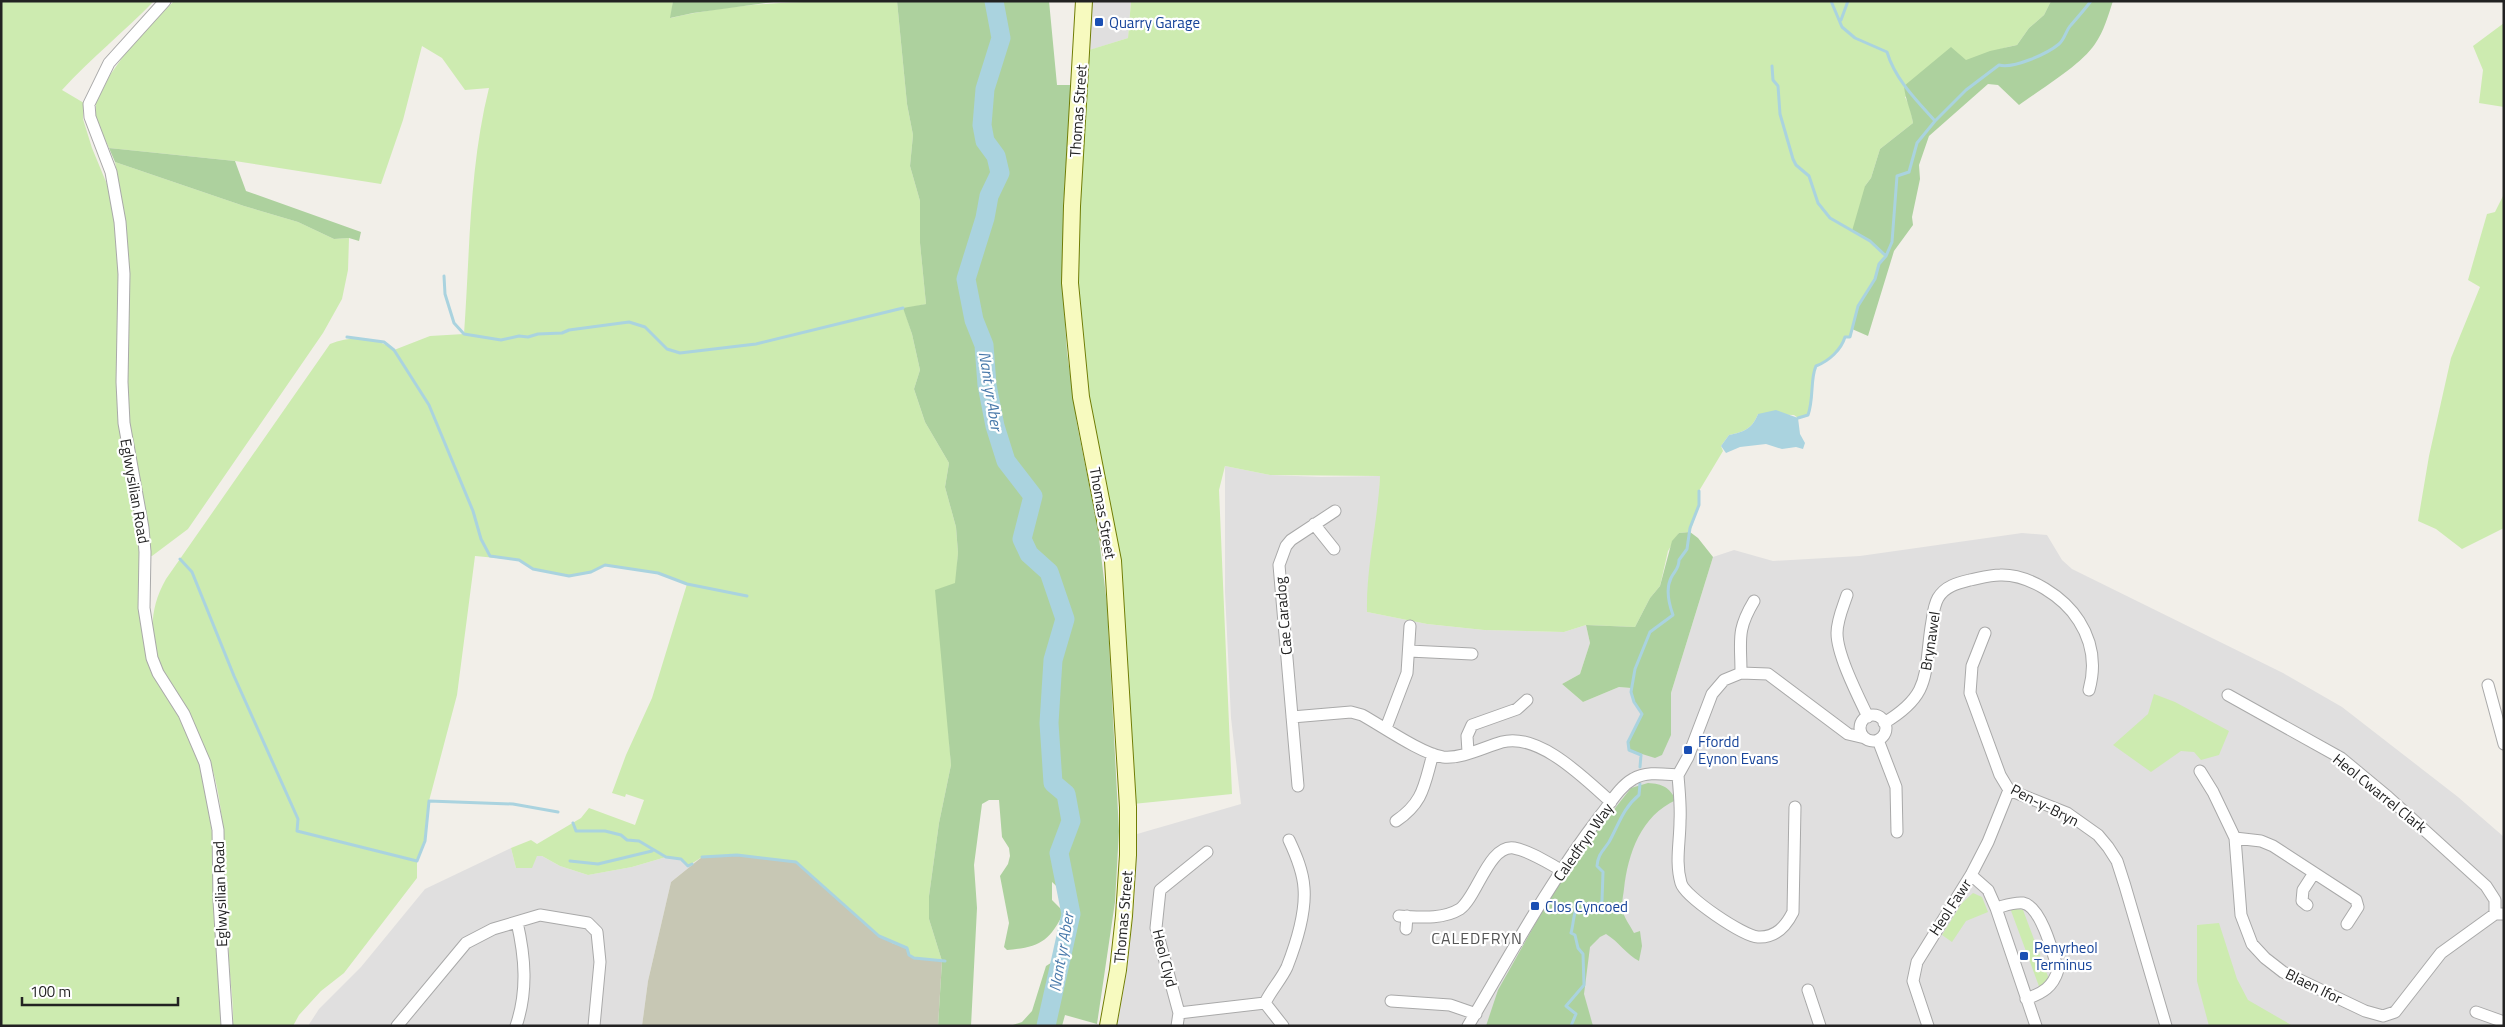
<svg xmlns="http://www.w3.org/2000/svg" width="2505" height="1027" viewBox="0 0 2505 1027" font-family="'Titillium Web',sans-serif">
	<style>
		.residential { fill: #e0dfdf }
		.construction { fill: #c7c7b4 }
		.grass { fill: #cdebb0 }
		.forest { fill: #add19e }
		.water { fill: #aad3df }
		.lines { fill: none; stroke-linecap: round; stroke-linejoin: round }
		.stream { stroke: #aad3df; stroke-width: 3 }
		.river { stroke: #aad3df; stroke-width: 19 }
		.street-casing { stroke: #a9a9a9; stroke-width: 13 }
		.secondary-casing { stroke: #707d05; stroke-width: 18 }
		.street { stroke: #fff; stroke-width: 11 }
		.secondary { stroke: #f7fabf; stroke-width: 16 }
		.transit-dot { fill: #1a4fb4; stroke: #fff; stroke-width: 2 }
		.labels { text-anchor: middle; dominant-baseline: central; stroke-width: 4.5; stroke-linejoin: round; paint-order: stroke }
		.transit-label { font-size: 15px; fill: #164399; stroke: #fff; text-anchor: start }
		.street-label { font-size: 15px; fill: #222; stroke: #fff }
		.water-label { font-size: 16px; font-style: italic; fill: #4a7aab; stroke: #fff }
		.neighbourhood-label { font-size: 16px; letter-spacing: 1px; fill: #555; stroke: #fff }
	</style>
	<rect width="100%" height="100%" fill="#f2efe9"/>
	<path class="residential" d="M1092,1h39l-3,37 -38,12z
		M1225,466l45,9 51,2 59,-1 -1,35 -12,101 60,12 57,6 80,2 22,-7 4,18 -10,31 -18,10 21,18 36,-15 12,1 3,14 8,12 -14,28 43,-7v-42l42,-136 21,-7 39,11 87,-5 162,-23 25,2 15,25 10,9 211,104 59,34 116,90 46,40v189h-1387l11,-62 7,-69 2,-61 104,-30 -10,-86 -6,-126z
		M511,848l5,20 21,-12h5l18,10 28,9 44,-8 34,-10 15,2 11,5 10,-7 -31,25 -23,99 -6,45h-334l11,-17 42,-42 64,-78z"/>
	<path class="construction" d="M737,855l59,7 96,81 15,5 2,7 5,3 28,3 -4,65h-296l6,-45 23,-99 31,-25z"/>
	<path class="grass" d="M1,1h153c-30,31 -63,57 -92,89l22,13 -1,16 9,29 19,46 7,44 2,186 19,116v43l4,47 24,68 21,33 13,29 11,73 9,193h-220z
		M174,1h499l-2,17c76,-18 148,-17 226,-17l10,103 6,31 -3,31 10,35v42l6,61 -22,5 8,25 8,36 -6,19 11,33 24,41 -4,24 11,40 2,26 -11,158 4,54 -12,58 -10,73v23l13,42 -28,-3 -5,-3 -2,-7 -28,-12 -83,-74 -59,-7 -35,2 -14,9 -8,-7 -14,-2 -34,10 -44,8 -28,-9 -18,-10h-5l-5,12h-16l-5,-20 20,-8 6,4 44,-26 8,-10 46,17 9,-25 -18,-6 -1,3 -13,-4 14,-38 26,-57 35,-114 -29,-11 -53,-8 -14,7 -22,4 -36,-7 -14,-9 -44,-4 -18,139 -28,106 -4,40 -8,20v17l-73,95 -23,18 -22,24 -6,11h-60c1,-23 -3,-44 -4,-66 -1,-20 2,-39 -3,-59 -2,-47 -1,-95 -16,-140 -4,-10 -11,-20 -16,-30 -28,-50 -60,-96 -28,-152l164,-235c22,-9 45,-8 64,6l36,-14 34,-2c6,-82 5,-166 25,-246l-24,2 -23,-32 -20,-12 -19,74 -22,64 -146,-23 -126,-13 -13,-28v-17l14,-28 22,-31z
		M1131,1h920l-7,14 -15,13 -12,17c-44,9 -74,29 -112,52l5,10 3,16 -33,26 -9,29 -6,8 5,55 16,15 -7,8 -4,15 -17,27 -8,31h-5c-4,13 -16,24 -29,29 -6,13 -2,32 -8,49l-10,3 -4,-3 -36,-1c-6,15 -14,18 -29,21l-8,11 2,5 -24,40v14l-9,27 -11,1 -11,18 -8,35 -10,12 -15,29 -49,-2 -22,7 -80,-2 -57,-6 -60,-12c-1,-46 11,-91 13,-136l-110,-1 -45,-9 -6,24 13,304 -109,11 -21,-274 -26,-134 -3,-342 55,-17z
		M2504,23v84l-25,-4 4,-33 -10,-24z
		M115,162l129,44 54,16 36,17 15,-1 -1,32 -6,29 -19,34 -135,196 -36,27 -4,-1 -21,-134 -4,-212z
		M2504,194v334l-42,21 -26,-20 -18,-8 11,-65 22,-98 29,-71 -12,-7 19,-66 8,-2z
		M2154,694l21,8 54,29 -10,24 -18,5 -7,-8 -13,-1 -30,21 -38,-27 35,-31z
		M1973,893l9,4 6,15 -22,9 -14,21 -10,-7 20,-32z
		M2010,908l13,2 26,69 -9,10z
		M2219,923l18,56 11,21 45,26h-84l-12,-45v-56z"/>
	<path class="forest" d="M673,1h108l-88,12 -23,5z
		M897,1h152l8,84h14l-8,124 1,98 3,45 10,72 21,106 9,74 12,227 -4,71 -18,122 -32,-9 -3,11h-52l12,-4 10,-11 14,-45 16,-10 9,-42 -4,-18 -15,-14v18l12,12c-15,30 -24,35 -57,38l-3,-3 5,-24 -9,-47 8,-12 2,-8 -1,-8 -7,-11 -3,-37h-10l-7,4 -8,61 3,43 -6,118h-33l4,-65 -13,-42v-23l10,-73 12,-58 -16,-175 20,-7 3,-30 -2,-26 -11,-40 4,-24 -24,-41 -11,-33 6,-19 -8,-36 -9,-26 23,-4 -6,-61v-42l-10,-35 3,-31 -6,-31z
		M2051,1h62c-5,15 -9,30 -18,43 -14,21 -54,45 -76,61l-21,-20 -10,-1 -59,52 -10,29 1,14 -8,38 1,8 -19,26 -26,85 -16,-7 6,-23 16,-27 5,-15 7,-8 -16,-15 -18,-10 13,-45 6,-8 9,-29 33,-26c-2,-13 -8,-24 -9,-37l47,-39 15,13 24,-9 27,-6 12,-17 15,-13z
		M109,148l126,13 11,30 115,41 -2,9 -10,-3 -15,1 -36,-17 -54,-16 -129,-44z
		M1690,532l8,6 15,19 -42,136v42l-9,20 -7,3 -26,-8 -1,-8 14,-28 -8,-12 -3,-14 -12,-1 -36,15 -21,-18 18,-10 10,-31 -4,-18 49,2 15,-29 10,-12 12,-45 7,-8z
		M1648,783c15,1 21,4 28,17 -35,16 -48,53 -52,89 -1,8 -3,16 -1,23 2,7 8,15 11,21l6,-2 2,15 -3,15c-13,-7 -20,-19 -33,-27l-6,3 -10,10 -6,47 9,32h-107l12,-36 50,-89 30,-46 53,-67z"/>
	<path class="water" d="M1776,410l22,8 2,16 5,9 -2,6 -7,-2 -14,2 -16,-5 -26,3 -14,6 -5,-7 8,-11c15,-3 23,-6 29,-21z"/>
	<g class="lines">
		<path class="stream" d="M1831,1l11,26 13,11 32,14c8,27 29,48 48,69
			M1841,20l7,-19
			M1772,66l1,14 5,6 2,28 13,45 3,6 13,11 9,27 12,15 40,23 16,15
			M444,276l1,18 9,29 10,11 37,6 18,-4 9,1 10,-3 24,-1 7,-3 60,-8 16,5 22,22 13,4 76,-9 147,-36
			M347,337l37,5 10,8 35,55 44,106 8,28 9,17 29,4 14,9 36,7 22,-4 14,-7 53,8 29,11 60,12
			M1798,418l10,-3c6,-17 2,-36 8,-49 13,-5 25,-16 29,-29h5l8,-31 17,-27 4,-15 7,-8 6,-14 5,-66 12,-4 8,-29 18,-22 31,-31 33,-25c14,4 48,-11 60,-21 6,-5 7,-14 12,-19 7,-8 14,-16 20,-24
			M180,559l12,13 42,104 64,143 -1,12 120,30 8,-20 4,-40 84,3 45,8
			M1640,767l1,-12 -12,-5 -1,-8 14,-28 -8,-12 -3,-10 4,-23 15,-37 23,-17c-4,-11 -8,-25 -2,-37 4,-8 8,-9 8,-18l8,-11 3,-21 9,-23v-14
			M573,823l3,8h29l16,4 6,5 12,1 27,16 15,2 7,7 4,-2
			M702,857l35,-2 59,7 83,74 28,12 2,7 5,3 31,3
			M570,861l28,3 54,-13
			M1571,1026l5,-12 -10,-8 18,-21 -1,-31 -5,-6 -3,-13 -4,-2c3,-10 2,-22 8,-30l19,3 4,-5 1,-29 -6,-6c1,-12 6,-15 12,-24 10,-18 14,-34 30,-47l1,-11"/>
		<path class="river" d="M994,1l7,37 -16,51 -3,36 3,16 11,15 4,17 -11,23 -4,22 -19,61 8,41 10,25 3,40 8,41 11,35 27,35 -11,43 7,15 20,18 16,47 -12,41 -4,63 4,60 13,11 5,27 -12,32 12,61 -25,112"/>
		<defs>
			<path id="street" d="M165,1l-56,62 -20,41 1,13 21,55 9,50 4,52 -2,108 2,41 19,105 2,24 -1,56 8,50 6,15 26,41 21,49 13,67 1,71 8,125
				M1314,524l20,25
				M1847,595c-4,12 -10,25 -10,38 0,22 21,63 31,84
				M1985,633l-13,33 -2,27 30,82 9,15 58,23 31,22 10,12 9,14 8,25 41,140
				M1409,651l63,3
				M1741,673c0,-33 -5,-42 13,-72
				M2488,685l16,59
				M2228,695l113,63 47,39 98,89 9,14v14h9
				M1860 728a13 13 0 1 1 26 0a13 13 0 1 1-26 0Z
				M1292,717l59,-5 11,3c20,11 60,39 81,42 19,2 41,-10 59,-15 37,-10 83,37 109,60
				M1884,723c47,-28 40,-47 47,-96 2,-10 2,-20 7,-29 7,-12 20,-15 32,-18 10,-2 20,-5 30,-5 29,-1 64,22 79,46 14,22 17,44 10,69
				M1386,728l21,-55 3,-47
				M1878,740l18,47 1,45
				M1468,752l-1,-16 5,-11 45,-16 10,-9
				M2200,771l13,21 22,46 6,77 11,29 13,14 18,14 82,39 18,5 12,-4 46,-59 54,-39
				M1678,775c1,15 3,31 2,46 0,21 -5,41 1,62 4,14 62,53 77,54 18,1 28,-11 35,-25l2,-105
				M1678,775l10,-18 24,-63 12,-14 17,-7 27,1 80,60 17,4
				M1298,786l-19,-221 7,-19 5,-6 44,-29
				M1396,821c28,-19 28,-36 37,-67
				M2235,838l26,3 12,5 83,54 2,7 -11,17
				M1971,875l17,15 8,18 40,118
				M2307,905l-5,-4 1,-11 11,-17
				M1996,908c8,-2 18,-6 27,-5 18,3 30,50 35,67 -5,17 -15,23 -32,29
				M1399,916c20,1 43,4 61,-7 17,-12 29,-65 54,-61 16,3 34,15 49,23
				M1406,929l1,-13
				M1808,990l12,36
				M1391,1001l59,4 26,9
				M1265,1003c6,-13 16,-23 22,-36 9,-23 19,-54 17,-79 -1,-17 -8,-33 -15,-48
				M1265,1003l18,23
				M2476,1012l28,10
				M1179,1013l86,-10
				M397,1026l69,-83 27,-14 47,-14 48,8 9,9 3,30 -6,64
				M516,1026c12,-35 9,-69 1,-104
				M1177,1026l2,-13 -23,-85 4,-38 47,-38
				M1468,1026c42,-71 82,-145 132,-210 10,-12 19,-29 33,-37 13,-8 30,-5 45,-4
				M1928,1026l-15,-45 4,-19 54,-87 17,-33 21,-52"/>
			<path id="secondary" d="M1084,1l-12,205 -2,77 11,114 32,164 15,246v48l-4,61 -6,54 -10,56"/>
		</defs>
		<use href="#street" class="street-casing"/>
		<use href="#secondary" class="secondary-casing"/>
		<use href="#street" class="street"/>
		<use href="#secondary" class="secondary"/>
	</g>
	<g class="transit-dot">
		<rect x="1094" y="17" width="10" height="10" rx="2.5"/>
		<rect x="1683" y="745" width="10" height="10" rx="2.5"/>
		<rect x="1530" y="901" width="10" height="10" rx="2.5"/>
		<rect x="2019" y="951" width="10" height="10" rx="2.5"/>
	</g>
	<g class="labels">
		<g class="transit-label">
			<text x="1109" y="22">Quarry Garage</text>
			<text x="1698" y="741">Ffordd<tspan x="1698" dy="17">Eynon Evans</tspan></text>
			<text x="1545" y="906">Clos Cyncoed</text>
			<text x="2034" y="947">Penyrheol<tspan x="2034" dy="17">Terminus</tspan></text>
		</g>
		<g class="street-label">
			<text transform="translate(1078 111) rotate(-86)">Thomas Street</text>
			<text transform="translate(135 491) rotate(80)">Eglwysilian Road</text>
			<text transform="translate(1103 513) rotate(80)">Thomas Street</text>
			<text transform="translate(1283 616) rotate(-95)">Cae Caradog</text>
			<text transform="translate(1930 641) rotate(-81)">Brynawel</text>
			<text transform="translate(2380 793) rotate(39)">Heol Cwarrel Clark</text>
			<text transform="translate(2045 805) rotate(27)">Pen-y-Bryn</text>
			<text transform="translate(1583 842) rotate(-55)">Caledfryn Way</text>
			<text transform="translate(220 894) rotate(-92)">Eglwysilian Road</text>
			<text transform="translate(1950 907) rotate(-57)">Heol Fawr</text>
			<text transform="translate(1123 917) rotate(-85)">Thomas Street</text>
			<text transform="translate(1165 958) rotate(76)">Heol Clyd</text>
			<text transform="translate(2314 986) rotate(26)">Blaen Ifor</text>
		</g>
		<g class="water-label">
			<text transform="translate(991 391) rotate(81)">Nant yr Aber</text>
			<text transform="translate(1061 952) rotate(-80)">Nant yr Aber</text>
		</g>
		<g class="neighbourhood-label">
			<text x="1477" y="938">CALEDFRYN</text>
		</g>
	</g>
	<rect width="2505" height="1027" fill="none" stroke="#222222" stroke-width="5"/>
	<path d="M22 997v8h156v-8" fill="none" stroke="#222222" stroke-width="2.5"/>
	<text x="30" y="997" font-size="15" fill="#222222" stroke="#ffffff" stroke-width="4" paint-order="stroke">100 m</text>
</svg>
